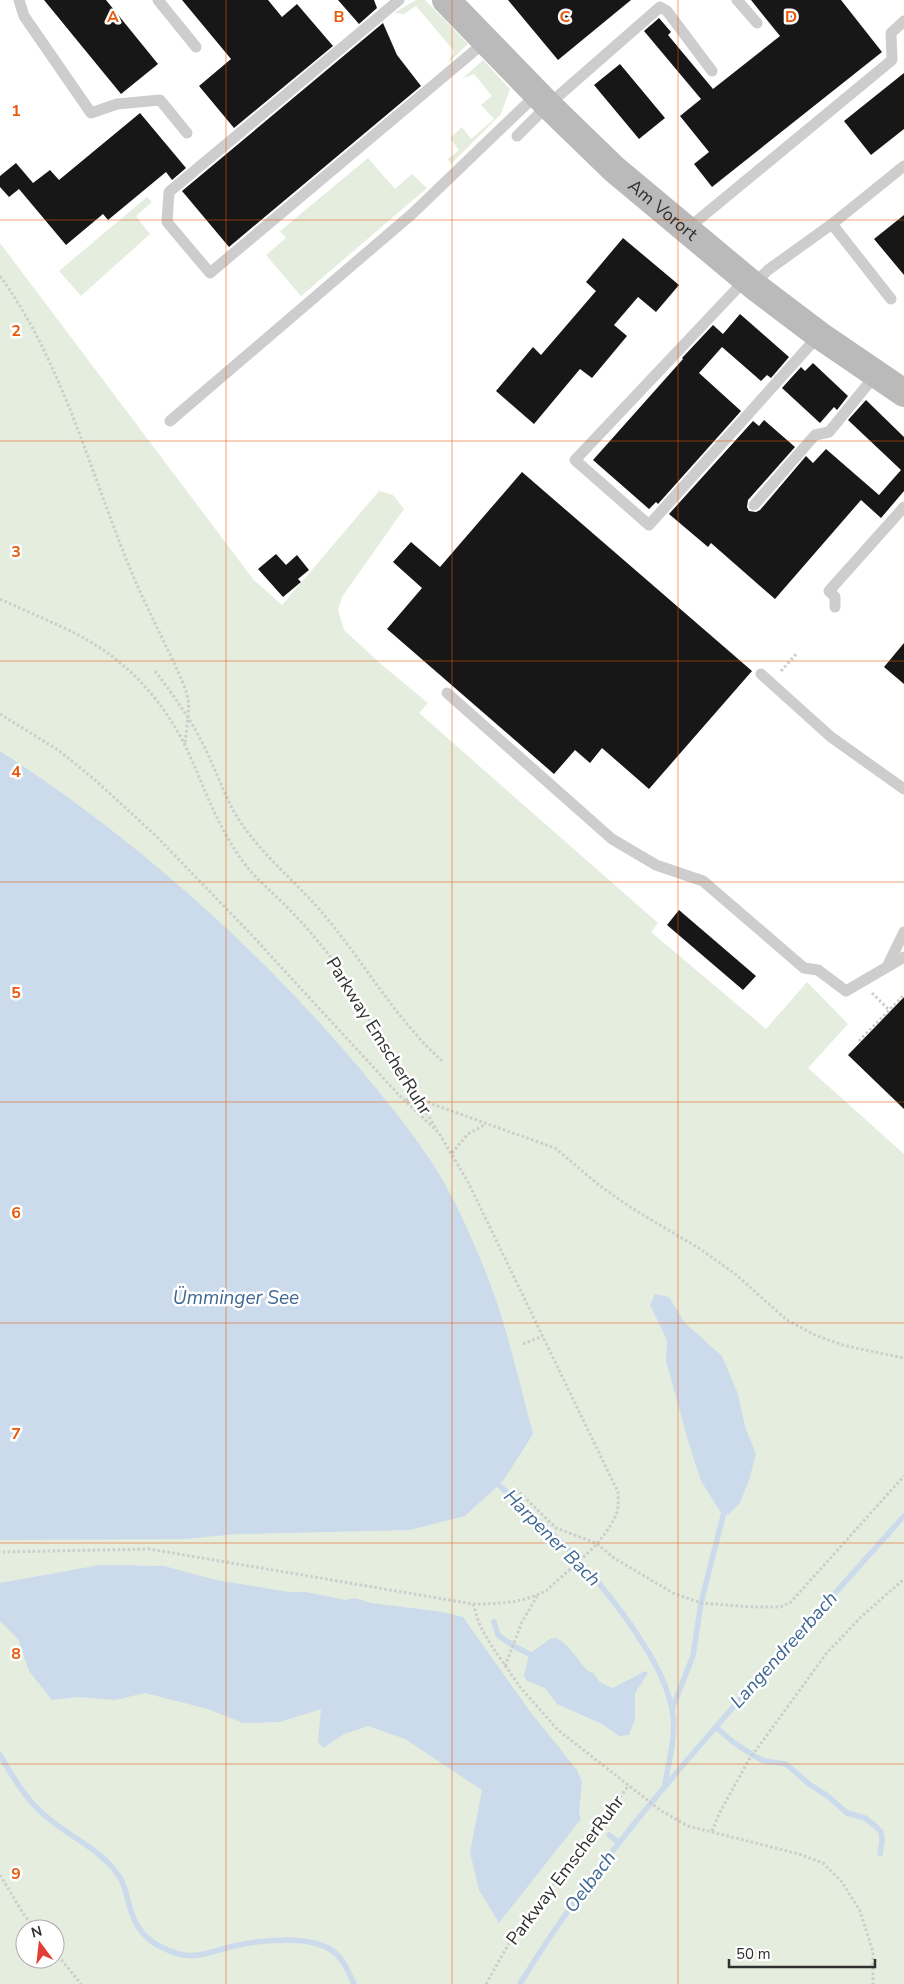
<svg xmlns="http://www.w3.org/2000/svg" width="904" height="1984" viewBox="0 0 904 1984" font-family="'Nunito Sans',sans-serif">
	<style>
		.green { fill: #e4edde; fill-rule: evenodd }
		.water { fill: #cbdbec }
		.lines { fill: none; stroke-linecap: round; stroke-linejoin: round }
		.stream { stroke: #cbdbec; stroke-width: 5.5 }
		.building { fill: #171717 }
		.path { stroke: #cdcdcd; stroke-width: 3; stroke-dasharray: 2.5 2.5; stroke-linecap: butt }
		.lane { stroke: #cdcdcd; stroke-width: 11 }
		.secondary { stroke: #bababa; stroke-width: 28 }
		.grid { fill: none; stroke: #e8590c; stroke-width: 1; stroke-opacity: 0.55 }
		.labels { text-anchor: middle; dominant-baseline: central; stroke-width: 5; stroke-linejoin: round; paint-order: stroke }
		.street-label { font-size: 18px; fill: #303030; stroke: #fff }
		.water-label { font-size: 19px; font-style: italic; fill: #3e6892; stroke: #fff }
		.grid-label { font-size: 16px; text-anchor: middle; font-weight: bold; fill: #e8590c; stroke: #fff; stroke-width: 5; stroke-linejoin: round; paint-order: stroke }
	</style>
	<rect width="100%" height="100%" fill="#fff"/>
	<path class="green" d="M416,0h9l43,44 -20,19 6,-12 -38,-45 -12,8 -10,-1z
		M483,60l27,29 -9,25 -50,50 -3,-5 11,-9 -9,-12 12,-11 9,12 23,-20 -13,-14 11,-9 -18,-22 -12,5z
		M368,158l27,31 17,-15 15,14 -126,108 -35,-41 20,-17 -6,-7z
		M147,197l5,5 -16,14 14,18 -69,62 -22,-25z
		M0,243l253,336 29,26 97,-114 14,4 11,14 -62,88 -4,13 6,20 38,35 46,38 -9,10 239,210 -7,9 115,97 41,-47 41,42 -40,44 96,86v830h-904zM25,1929h30v30h-30z"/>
	<path class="water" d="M0,751c135,87 257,196 361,319 37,45 74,89 99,143 13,28 26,58 36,87 15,44 25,89 37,134l-30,47 -38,35 -55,14 -172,4 -54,5 -184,1z
		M655,1294l14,3 16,26 37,33 16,38 7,33 11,27 -7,26 -9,23 -11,11 -6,2 -22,-35 -12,-37 -23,-83 1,-21 -17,-35z
		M100,1565l64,1 52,14 73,12h17l39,8 10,-2 16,5 72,9 20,5 66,93 48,60 5,12 -3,30 2,7 -82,104 -20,-33 -9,-38 12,-62 -77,-51 -37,-13 -24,8 -21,14 -5,-6 3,-33 -41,13 -37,1 -35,-14 -63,-16 -30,7 -37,-3 -26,3 -23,-29 -11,-32 -18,-18v-38z
		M554,1638c12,1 25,24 33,32 2,2 5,2 7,4 2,2 3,5 5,7 3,3 9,5 14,7l32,-17 3,2 -13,20v26l-6,16 -10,1 -17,-12 -45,-20 -12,-16 -18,-7 -3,-5 5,-22 21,-15z"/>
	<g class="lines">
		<path class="stream" d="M495,1482c58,49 113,103 152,168 11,18 21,38 25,59 5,24 -3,51 -7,75
			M494,1622l4,13 14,10 17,9
			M672,1709l21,-53 8,-53 22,-87
			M716,1727l17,15 23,15 8,4 22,3 23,20 20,13 18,16 18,5 9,7 7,7 1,8 -2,14
			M0,1755c13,22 27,47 48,63 22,19 50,30 68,54 10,12 10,25 15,39 7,24 24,36 48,43 19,5 33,-3 51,-7 28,-7 80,-13 104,5 10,8 15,21 20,32
			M609,1835l9,7
			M520,1984c63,-104 142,-196 222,-287 54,-61 108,-121 162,-181"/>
	</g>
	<path class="building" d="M44,0h62l52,64 -37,30z
		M182,0h86l14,17 15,-13 36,42 -99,82 -35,-42 32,-27z
		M338,0h36l3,8 -18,16z
		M508,0h123l-73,60z
		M751,0h90l41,52 -170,135 -18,-23 15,-12 -29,-36 21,-17 -57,-68 15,-13 12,14 -3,3 45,54 67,-53z
		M383,23l14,32 24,31 -192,161 -47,-56z
		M620,64l45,54 -26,21 -45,-54z
		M904,73v56l-33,26 -27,-34z
		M140,113l46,55 -14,12 -6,-8 -58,48 -5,-6 -37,31 -47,-56 -10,8 -9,-10v-11l16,-13 17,20 17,-13 9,10z
		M904,215v60l-30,-36z
		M623,238l56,47 -23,27 -18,-15 -24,28 13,11 -35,42 -12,-9 -46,55 -38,-33 37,-44 8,8 55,-64 -10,-9z
		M740,314l49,43 -18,21 -4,-3 -6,6 -39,-34 -23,26 42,38 -83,93 -2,-2 -7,7 -56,-49 90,-101 -1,-1 31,-33 10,9z
		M813,363l35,33 -11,14 -3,-3 -14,16 -38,-35 19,-21 4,4z
		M866,400l38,37v54l-23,27 -20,-18 -86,99 -64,-56 -3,4 -39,-33 84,-93 6,5 5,-6 31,27 -47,53 -1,7 2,4 7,1 4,-2 46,-54 7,7 13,-14 53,46 22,-25 -53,-50z
		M522,472l230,199 -103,118 -47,-41 -12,15 -15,-13 -21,24 -167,-145 35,-41 -29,-26 18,-20 29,25z
		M276,554l10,11 11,-10 12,15 -11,9 3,3 -18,15 -25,-28z
		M904,643v41l-20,-17z
		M679,910l77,66 -13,14 -76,-65z
		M904,997v112l-56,-54z"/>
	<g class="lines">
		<path class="path" d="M0,276c64,88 92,203 134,302 13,30 28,59 42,89 4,10 10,21 12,32 2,14 -2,31 -3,46
			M0,599c27,13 56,24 82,38 45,24 80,63 103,108 19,41 32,82 59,118 12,16 26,27 40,41 16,16 31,33 45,51 22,28 36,60 55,90 17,28 36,55 52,84
			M155,671c18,24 35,47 48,73 11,22 19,45 30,66 23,41 62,70 92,106 41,49 69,101 117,145
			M781,671l16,-18
			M0,714l58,36 36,29 61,56 92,95 151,164 41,39 29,49 150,310c0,6 1,14 -1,20 -12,32 -46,55 -70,78 -23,13 -48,14 -74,14l-324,-55 -149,3
			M872,993l17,17
			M859,1041l45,-46
			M419,1097l13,7 123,44 44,37 31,22 70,42 34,24 53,47 30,16 29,10 58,12
			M406,1100l10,-4
			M452,1153l16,-19 18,-10
			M523,1344l20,-8
			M516,1489l40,39 40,15 18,15 59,35 28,10 52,4h27l11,-5 113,-126
			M473,1604l7,22 11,19 29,42 38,43 102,80 28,16 111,28 24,9 19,19 18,29 13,41v32
			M505,1666l17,-44 15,-26
			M712,1831l7,-17 29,-53 78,-107 35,-37 43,-38
			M0,1875l24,40 12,14
			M55,1952l26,32
			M486,1984l25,-44 118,-155"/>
		<path class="lane" d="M19,0l5,16 67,97 26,-9 43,-4 27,33
			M158,0l38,47
			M399,0l-230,192 -2,30 43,51 276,-232
			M737,0l20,23
			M517,136l31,-31 112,-98 7,4 45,60
			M832,224l59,75
			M686,230l206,-170 -1,-27 13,-12
			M746,279l-171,181 74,65 170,-190
			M753,285l15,-15 64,-46 72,-58
			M170,421l242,-207 125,-120
			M754,505l61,-70 14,-3 48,-59
			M835,607v-10l-6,-6 75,-84
			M761,674l70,63 73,52
			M447,693l165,146 44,26 47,16 101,87 14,2 28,21 58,-34
			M887,967l17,-35"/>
		<path class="secondary" id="s1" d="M446,0l102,105 66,64 139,116 66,50 85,58"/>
	</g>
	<path class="grid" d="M226,0v1984M452,0v1984M678,0v1984M0,220h904M0,441h904M0,661h904M0,882h904M0,1102h904M0,1323h904M0,1543h904M0,1764h904"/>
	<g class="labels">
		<g class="street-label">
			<text stroke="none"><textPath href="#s1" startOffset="302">Am Vorort</textPath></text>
			<text transform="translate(379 1036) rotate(58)">Parkway EmscherRuhr</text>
			<text transform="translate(565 1870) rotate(-53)">Parkway EmscherRuhr</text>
		</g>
		<g class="water-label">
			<text x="236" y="1298">Ümminger See</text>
			<text transform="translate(552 1538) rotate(45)">Harpener Bach</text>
			<text transform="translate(784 1650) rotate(-48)">Langendreerbach</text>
			<text transform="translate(590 1882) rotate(-53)">Oelbach</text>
		</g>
	</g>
	<g class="grid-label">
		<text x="113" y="22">A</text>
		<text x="339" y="22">B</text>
		<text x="565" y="22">C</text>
		<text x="791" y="22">D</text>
		<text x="16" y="116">1</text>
		<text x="16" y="336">2</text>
		<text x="16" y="557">3</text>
		<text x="16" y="777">4</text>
		<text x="16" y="998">5</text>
		<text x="16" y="1218">6</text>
		<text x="16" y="1439">7</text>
		<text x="16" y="1659">8</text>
		<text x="16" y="1879">9</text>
	</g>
	<g transform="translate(40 1944) rotate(345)"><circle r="24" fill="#ffffff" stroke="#acacac"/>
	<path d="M0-4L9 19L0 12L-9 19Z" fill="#e33d36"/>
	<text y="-8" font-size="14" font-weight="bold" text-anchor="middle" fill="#303030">N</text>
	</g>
	<path d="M729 1959v8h146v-8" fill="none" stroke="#303030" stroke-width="2.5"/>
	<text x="736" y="1959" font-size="15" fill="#303030" stroke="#ffffff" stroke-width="4" paint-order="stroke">50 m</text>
</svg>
